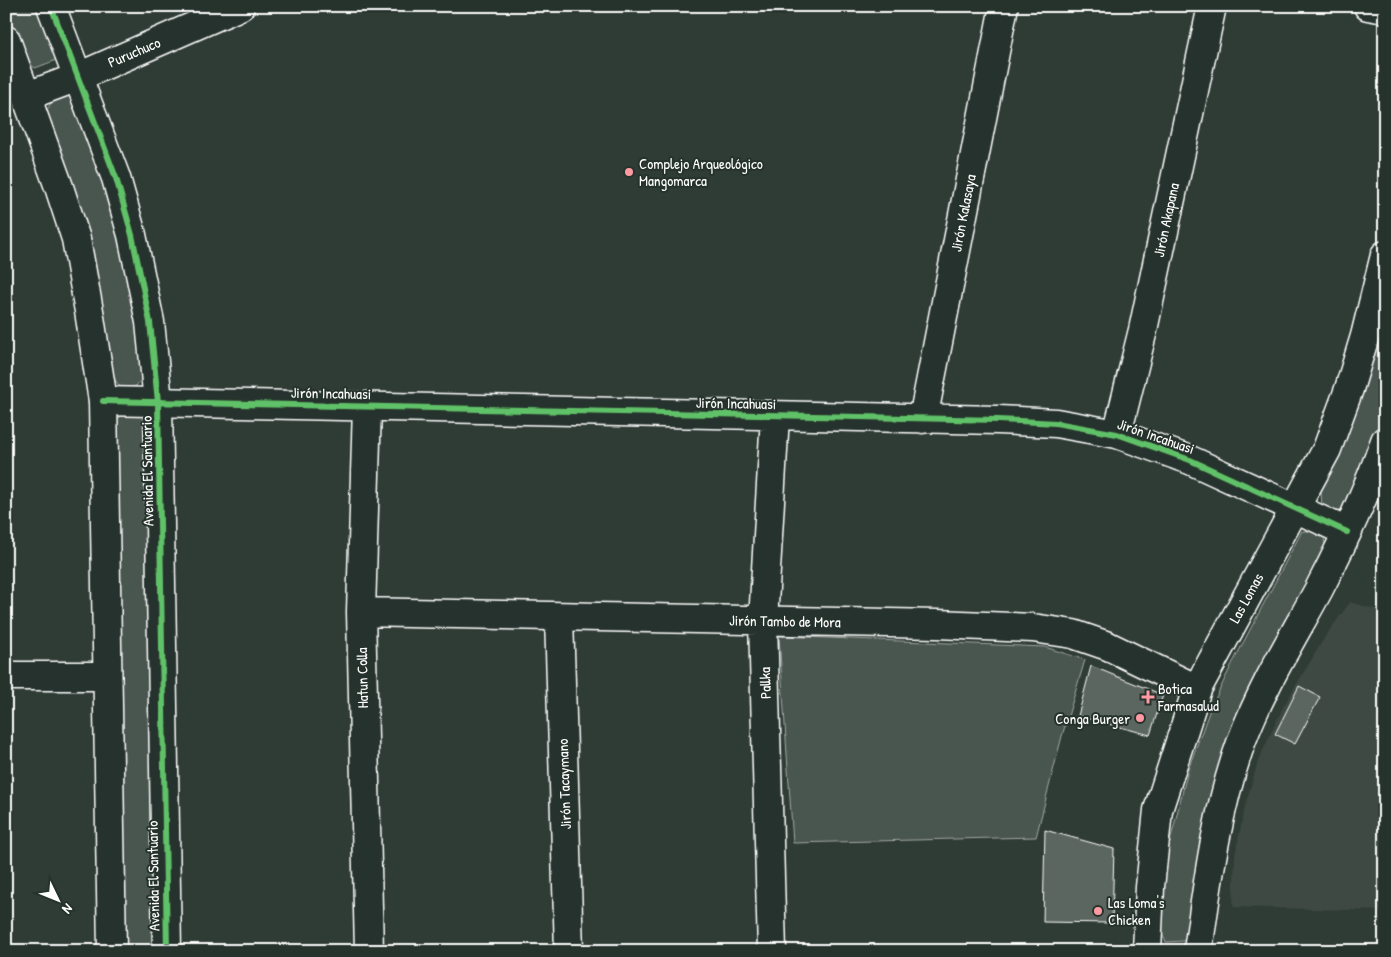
<svg xmlns="http://www.w3.org/2000/svg" width="1391" height="957" viewBox="0 0 1391 957" font-family="'Patrick Hand',sans-serif">
	<style>
		.built { fill: #3c4842 }
		.green { fill: #4a544f; stroke: #a4aaa7 }
		.building { fill: #5b6661; stroke: #fff }
		.lines { fill: none; stroke-linecap: round; stroke-linejoin: round }
		.street-casing { stroke: #fff; stroke-width: 31 }
		.secondary-casing { stroke: #fff; stroke-width: 31 }
		.street { stroke: #26332d; stroke-width: 28 }
		.secondary { stroke: #26332d; stroke-width: 28 }
		.cycleway-casing { stroke: #26332d; stroke-width: 9 }
		.cycleway { stroke: #61c268; stroke-width: 6 }
		.poi-dot { fill: #ff9aa2; stroke: #26332d; stroke-width: 2 }
		.labels { text-anchor: middle; dominant-baseline: central; stroke-width: 4; stroke-linejoin: round; paint-order: stroke }
		.street-label { font-size: 15px; fill: #fff; stroke: #26332d }
		.poi-label { font-size: 15px; fill: #fff; stroke: #26332d; text-anchor: start }
	</style>
	<rect width="100%" height="100%" fill="#2f3b35"/>
	<filter id="ink" filterUnits="userSpaceOnUse"><feTurbulence type="fractalNoise" baseFrequency=".02" numOctaves="2"/><feDisplacementMap in="SourceGraphic" scale="10" xChannelSelector="R" yChannelSelector="G"/><feConvolveMatrix kernelMatrix="1 2 1 2 8 2 1 2 1" color-interpolation-filters="sRGB"/></filter>
	<g filter="url(#ink)">
		<path class="built" d="M1350,602l35,10v299l-152,-4 2,-52 10,-49 13,-45 26,-56 42,-70z"/>
		<path class="green" d="M6,6h35l18,48 -5,7 -19,7 -15,-12 -14,-39z
			M67,94l11,6 55,181 11,95 -8,10 -15,2 -9,-12 -67,-263 6,-10z
			M1385,303v110l-20,55 -16,38 -9,5 -18,-5 -1,-15 18,-48z
			M140,413l8,13 7,519 -5,6h-24l-3,-6 -9,-522 8,-8z
			M1302,531h8l14,7 2,11 -73,143 -63,242 -7,7 -17,1 -5,-10 5,-74 22,-88 21,-58 22,-46z
			M779,636l266,11 40,13 -23,76 -26,101 -243,6z"/>
		<path class="building" d="M1091,666l72,29 -13,40 -72,-19z
			M1299,686l21,11 -25,47 -20,-10z
			M1045,830l69,19 -2,74 -69,-1z"/>
		<g class="lines">
			<defs>
				<path id="street" d="M1368,6l17,3
					M27,96l51,-19 162,-71
					M103,401l895,19 58,3 61,11 73,26 157,72
					M367,406l-6,206 8,339
					M923,419l81,-413
					M1117,434l26,-104 69,-324
					M361,612l576,12 96,4 40,6 35,12 89,43
					M559,617l10,334
					M6,676h101
					M772,951l-9,-330 12,-205"/>
				<path id="secondary" d="M51,6l65,172 16,57 18,87 8,80 9,549
					M6,40l53,147 17,52 13,72 14,90 9,550
					M1147,951l3,-64 8,-77 39,-121 130,-240 22,-60 16,-53 20,-81
					M1198,951c10,-72 19,-142 44,-211 20,-53 50,-101 77,-151 25,-48 48,-97 66,-148"/>
			</defs>
			<use href="#street" class="street-casing"/>
			<use href="#secondary" class="secondary-casing"/>
			<use href="#street" class="street"/>
			<use href="#secondary" class="secondary"/>
			<defs>
				<path id="cycleway" d="M51,6l65,172 16,57 18,87 8,80 9,549
					M103,401l895,19 58,3 61,11 73,26 157,72"/>
			</defs>
			<use href="#cycleway" class="cycleway-casing"/>
			<use href="#cycleway" class="cycleway"/>
		</g>
	</g>
	<g class="poi-dot">
		<circle cx="629" cy="172" r="5"/>
		<path d="M1145.5 689.5h5v5h5v5h-5v5h-5v-5h-5v-5h5z"/>
		<circle cx="1140" cy="718" r="5"/>
		<circle cx="1098" cy="911" r="5"/>
	</g>
	<g class="labels">
		<g class="street-label">
			<text transform="translate(134 52) rotate(-23)">Puruchuco</text>
			<text transform="translate(963 213) rotate(-79)">Jirón Kalasaya</text>
			<text transform="translate(1166 220) rotate(-78)">Jirón Akapana</text>
			<text transform="translate(331 393) rotate(1)">Jirón Incahuasi</text>
			<text transform="translate(736 403) rotate(1)">Jirón Incahuasi</text>
			<text transform="translate(1156 436) rotate(19)">Jirón Incahuasi</text>
			<text transform="translate(147 471) rotate(-91)">Avenida El Santuario</text>
			<text transform="translate(1246 598) rotate(-61)">Las Lomas</text>
			<text transform="translate(785 621) rotate(1)">Jirón Tambo de Mora</text>
			<text transform="translate(362 678) rotate(-91)">Hatun Colla</text>
			<text transform="translate(765 683) rotate(-92)">Pallka</text>
			<text transform="translate(564 784) rotate(-92)">Jirón Tacaymano</text>
			<text transform="translate(153 876) rotate(-91)">Avenida El Santuario</text>
		</g>
		<g class="poi-label">
			<text x="639" y="163">Complejo Arqueológico<tspan x="639" dy="17">Mangomarca</tspan></text>
			<text x="1158" y="688">Botica<tspan x="1158" dy="17">Farmasalud</tspan></text>
			<text x="1130" y="718" text-anchor="end">Conga Burger</text>
			<text x="1108" y="902">Las Loma's<tspan x="1108" dy="17">Chicken</tspan></text>
		</g>
	</g>
	<rect width="1391" height="957" fill="none" stroke="#26332d" stroke-width="25"/>
	<rect x="12" y="12" width="1366" height="932" fill="none" stroke="#fff" stroke-width="2" filter="url(#ink)"/>
	<g transform="translate(58 900) rotate(133)" stroke="#26332d" stroke-width="4" paint-order="stroke">
	<path d="M0-4L9 19L0 12L-9 19Z" fill="#ffffff"/>
	<text y="-8" font-size="14" font-weight="bold" text-anchor="middle" fill="#ffffff">N</text>
	</g>
</svg>
